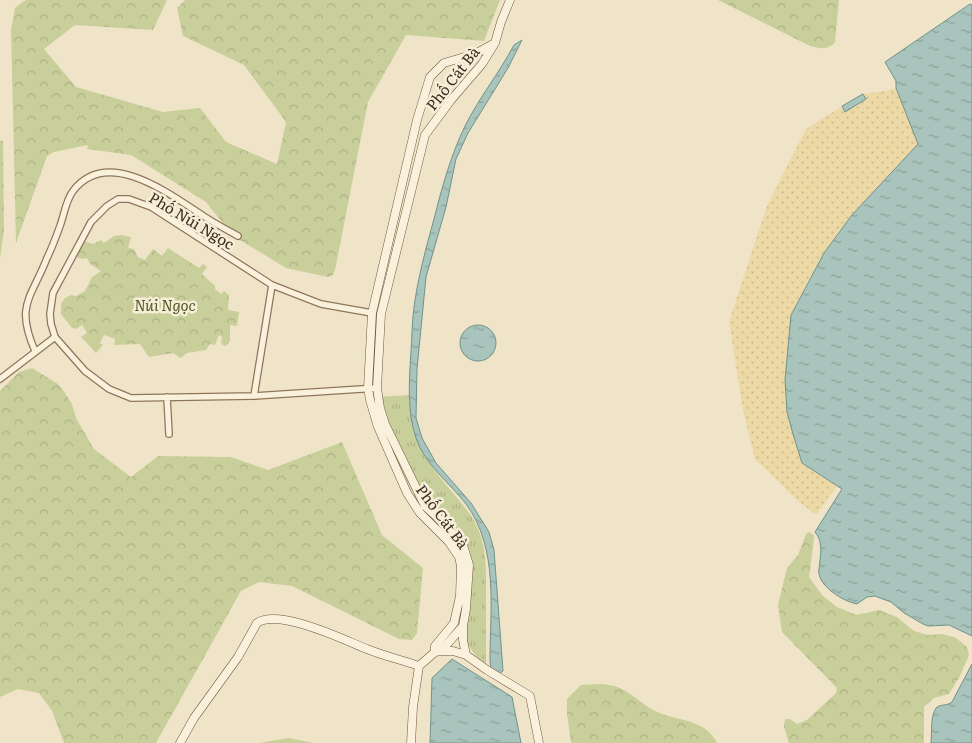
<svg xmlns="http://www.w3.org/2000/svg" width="972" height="743" viewBox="0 0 972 743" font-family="Literata,serif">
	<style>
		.forest { fill: url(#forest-crowns) }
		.sand { fill: url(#sand-dots) }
		.park { fill: url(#park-tufts) }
		.water { fill: url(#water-ripples); stroke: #6f938a }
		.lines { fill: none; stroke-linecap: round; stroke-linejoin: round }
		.street-casing { stroke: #8d765c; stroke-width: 8 }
		.secondary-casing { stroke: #6f573f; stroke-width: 9 }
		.street { stroke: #faf1dc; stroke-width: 5.5 }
		.secondary { stroke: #faf1dc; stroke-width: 8 }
		.labels { text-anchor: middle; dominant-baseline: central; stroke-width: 5; stroke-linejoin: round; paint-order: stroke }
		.street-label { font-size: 15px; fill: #3d2e20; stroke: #f7eed8 }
		.park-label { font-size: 15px; font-style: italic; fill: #4d5a26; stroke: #f7eed8 }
	</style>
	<defs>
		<pattern id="forest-crowns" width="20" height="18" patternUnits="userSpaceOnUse" patternTransform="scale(1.25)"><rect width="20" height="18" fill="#c9cf9b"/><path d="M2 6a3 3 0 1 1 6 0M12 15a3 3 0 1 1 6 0" fill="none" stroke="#aeb285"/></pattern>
		<pattern id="sand-dots" width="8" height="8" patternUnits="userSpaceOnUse" patternTransform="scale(1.25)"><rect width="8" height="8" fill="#ecd9a5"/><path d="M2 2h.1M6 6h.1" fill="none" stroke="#cbbb8e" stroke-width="1.8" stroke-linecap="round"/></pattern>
		<pattern id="park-tufts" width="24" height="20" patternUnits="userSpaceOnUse" patternTransform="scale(1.25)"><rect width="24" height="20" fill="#c9cf9b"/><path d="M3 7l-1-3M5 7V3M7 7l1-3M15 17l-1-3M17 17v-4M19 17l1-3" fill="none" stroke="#aeb285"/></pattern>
		<pattern id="water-ripples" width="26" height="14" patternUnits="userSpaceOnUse" patternTransform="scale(1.25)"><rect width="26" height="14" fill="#a9c4bc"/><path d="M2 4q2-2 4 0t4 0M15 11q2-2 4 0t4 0" fill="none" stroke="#8ba098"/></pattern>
	</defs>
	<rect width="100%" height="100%" fill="#f0e4c8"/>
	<path class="forest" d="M28,0h139l-14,30 -78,-5 -31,24 32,38 87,25 37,-4 26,34 51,22 9,-42 -42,-57 -61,-29 -6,-28 8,-8h315l-16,41 -78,-6 -38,67 -33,168 -3,6 -4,1 -42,-9 -46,-28 -10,-8 -24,-30 -75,-47 -44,-6 1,-4 -34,7 -7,4 -31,87 -5,-213 4,-22 9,-7z
		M718,0h121l-4,42c-7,9 -16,6 -25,4z
		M0,140l3,1 1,89 -4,29z
		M121,235l10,2 -3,11 6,1 4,8 7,3 8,-11 9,7 6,-8 31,20 4,-4 4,3 -5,7 13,12v3l6,5 3,-3 5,4 -1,15 11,2 -2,14 -7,-1v15l-3,5 -3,1 -3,-3 1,-6 -3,-2 -4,10 -5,-1 -4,6 -19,3 -6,5 -8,-5 -24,4 -9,-13 -26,1 1,-6 -11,-4 -4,8 3,2 -7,8 -15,-16 6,-4 -5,-8 -6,4 -4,-1 -11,-14v-10l4,-6 6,-3 5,1 9,-5 7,-14 9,-6 -11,-7 -3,-6 -4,1 -7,-2 7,-16 10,3 8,-4 3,3 10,-7z
		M32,368l26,16 7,9 7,11 4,14 18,31 37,28 27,-21 73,1 37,13 74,-28 40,93 41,33 -6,65 -5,7 -13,-1 -107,-53 -33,-4 -18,9 -85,152h-92l-12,-32 -13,-18 -21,-4 -18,8v-306l19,-19z
		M809,532l5,3v4l-5,38 13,18 15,12 20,8 22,-5 18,7 17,14 14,4 15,-1 13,4 11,9 2,8 -9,21 -11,18 -15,4 -10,9v36h-135l-5,-16 1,-8h5l7,5 10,-4 29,-27 1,-5 -55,-56 -4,-27 9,-37 11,-13 8,-21z
		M581,685c9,0 19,-2 28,0 17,2 30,17 44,25 22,12 51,7 64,33h-146l-4,-29v-15z
		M288,738l26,5h-55z"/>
	<path class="sand" d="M896,88l22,56c-22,24 -44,46 -65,70 -26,30 -46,66 -62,101l22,156 24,15 -21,29 -18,-14 -43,-42 -12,-49 -14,-88 38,-116 39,-77 56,-35 24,-3z"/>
	<path class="park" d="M409,395c2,46 15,63 44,98 10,12 22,25 27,41 7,19 6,41 6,60 0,23 0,46 0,69 -16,-8 -15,-20 -27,-26l12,-79 -12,-9 -19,-24 -20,-18 -27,-54 -15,-35 -2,-21z"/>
	<path class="water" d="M970,4l2,1v631l-23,-11 -21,1 -5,-2 -19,-11 -13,-11 -16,-6 -8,1 -10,7c-13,-2 -41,-19 -38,-35 1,-12 5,-27 -4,-37l27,-43 -40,-26 -9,-29 -6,-22 -2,-32 6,-65 33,-62 28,-38 66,-71 -22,-56v-7l-11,-19z
		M522,40l-14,28 -40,65 -12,26 -10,48 -20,70 -9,92 -1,49 6,20 14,25 35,40 18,29 5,18 9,121 -4,3 -8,-6 -1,-7c0,-52 9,-112 -24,-157 -17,-22 -41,-39 -50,-66 -9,-27 -7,-57 -5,-86 1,-15 1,-30 3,-45 4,-30 12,-59 20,-88 8,-32 17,-64 31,-93 14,-28 34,-53 49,-81z
		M863,94l3,5 -21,13 -3,-6z
		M460 343a18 18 0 1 1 36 0a18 18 0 1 1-36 0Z
		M452,659l60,38 9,46h-91l2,-65z
		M972,664v79h-41c1,-9 -1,-29 6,-36 5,-3 10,-1 15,-5z"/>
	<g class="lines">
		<defs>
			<path id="street" d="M372,313l-51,-9 -49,-19 -121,-78 -22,-8h-11l-11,7 -16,16 -38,71 -3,21 1,10 4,13 30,34 24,18 22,9 123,-2 123,-8
				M35,351c-20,-46 -4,-52 12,-93 5,-10 9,-21 13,-32 4,-11 6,-26 13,-35 35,-46 99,5 132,26 11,7 22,13 33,19
				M0,379l55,-42
				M254,396l18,-111
				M167,397l2,37"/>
			<path id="secondary" d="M463,626v14l3,15
				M441,651h12l13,4 21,15 43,26 9,47
				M435,652l6,-1 22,-25 3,-17 3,-44 -6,-20 -15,-18 -23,-21 -40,-82 -5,-16 -3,-20 4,-74 44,-179 26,-35 31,-36 13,-21 6,-21 9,-22
				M180,743l14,-25 44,-61 19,-34c22,-15 87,17 110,26 17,7 35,11 52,17l16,-14v-6l19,-23 6,-27 1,-30 -2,-9 -10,-15 -29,-29 -13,-20 -29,-66 -8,-27 -2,-12 4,-75 45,-193 13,-43 14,-14 31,-9 20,-11
				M411,743l2,-36 6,-41"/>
		</defs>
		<use href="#street" class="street-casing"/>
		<use href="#secondary" class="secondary-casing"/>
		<use href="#street" class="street"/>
		<use href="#secondary" class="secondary"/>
	</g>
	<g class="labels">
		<g class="street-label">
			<text transform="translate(452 78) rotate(-52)">Phố Cát Bà</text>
			<text transform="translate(192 220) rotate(31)">Phố Núi Ngọc</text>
			<text transform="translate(443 516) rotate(53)">Phố Cát Bà</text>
		</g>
		<g class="park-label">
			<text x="165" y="304">Núi Ngọc</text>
		</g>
	</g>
</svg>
